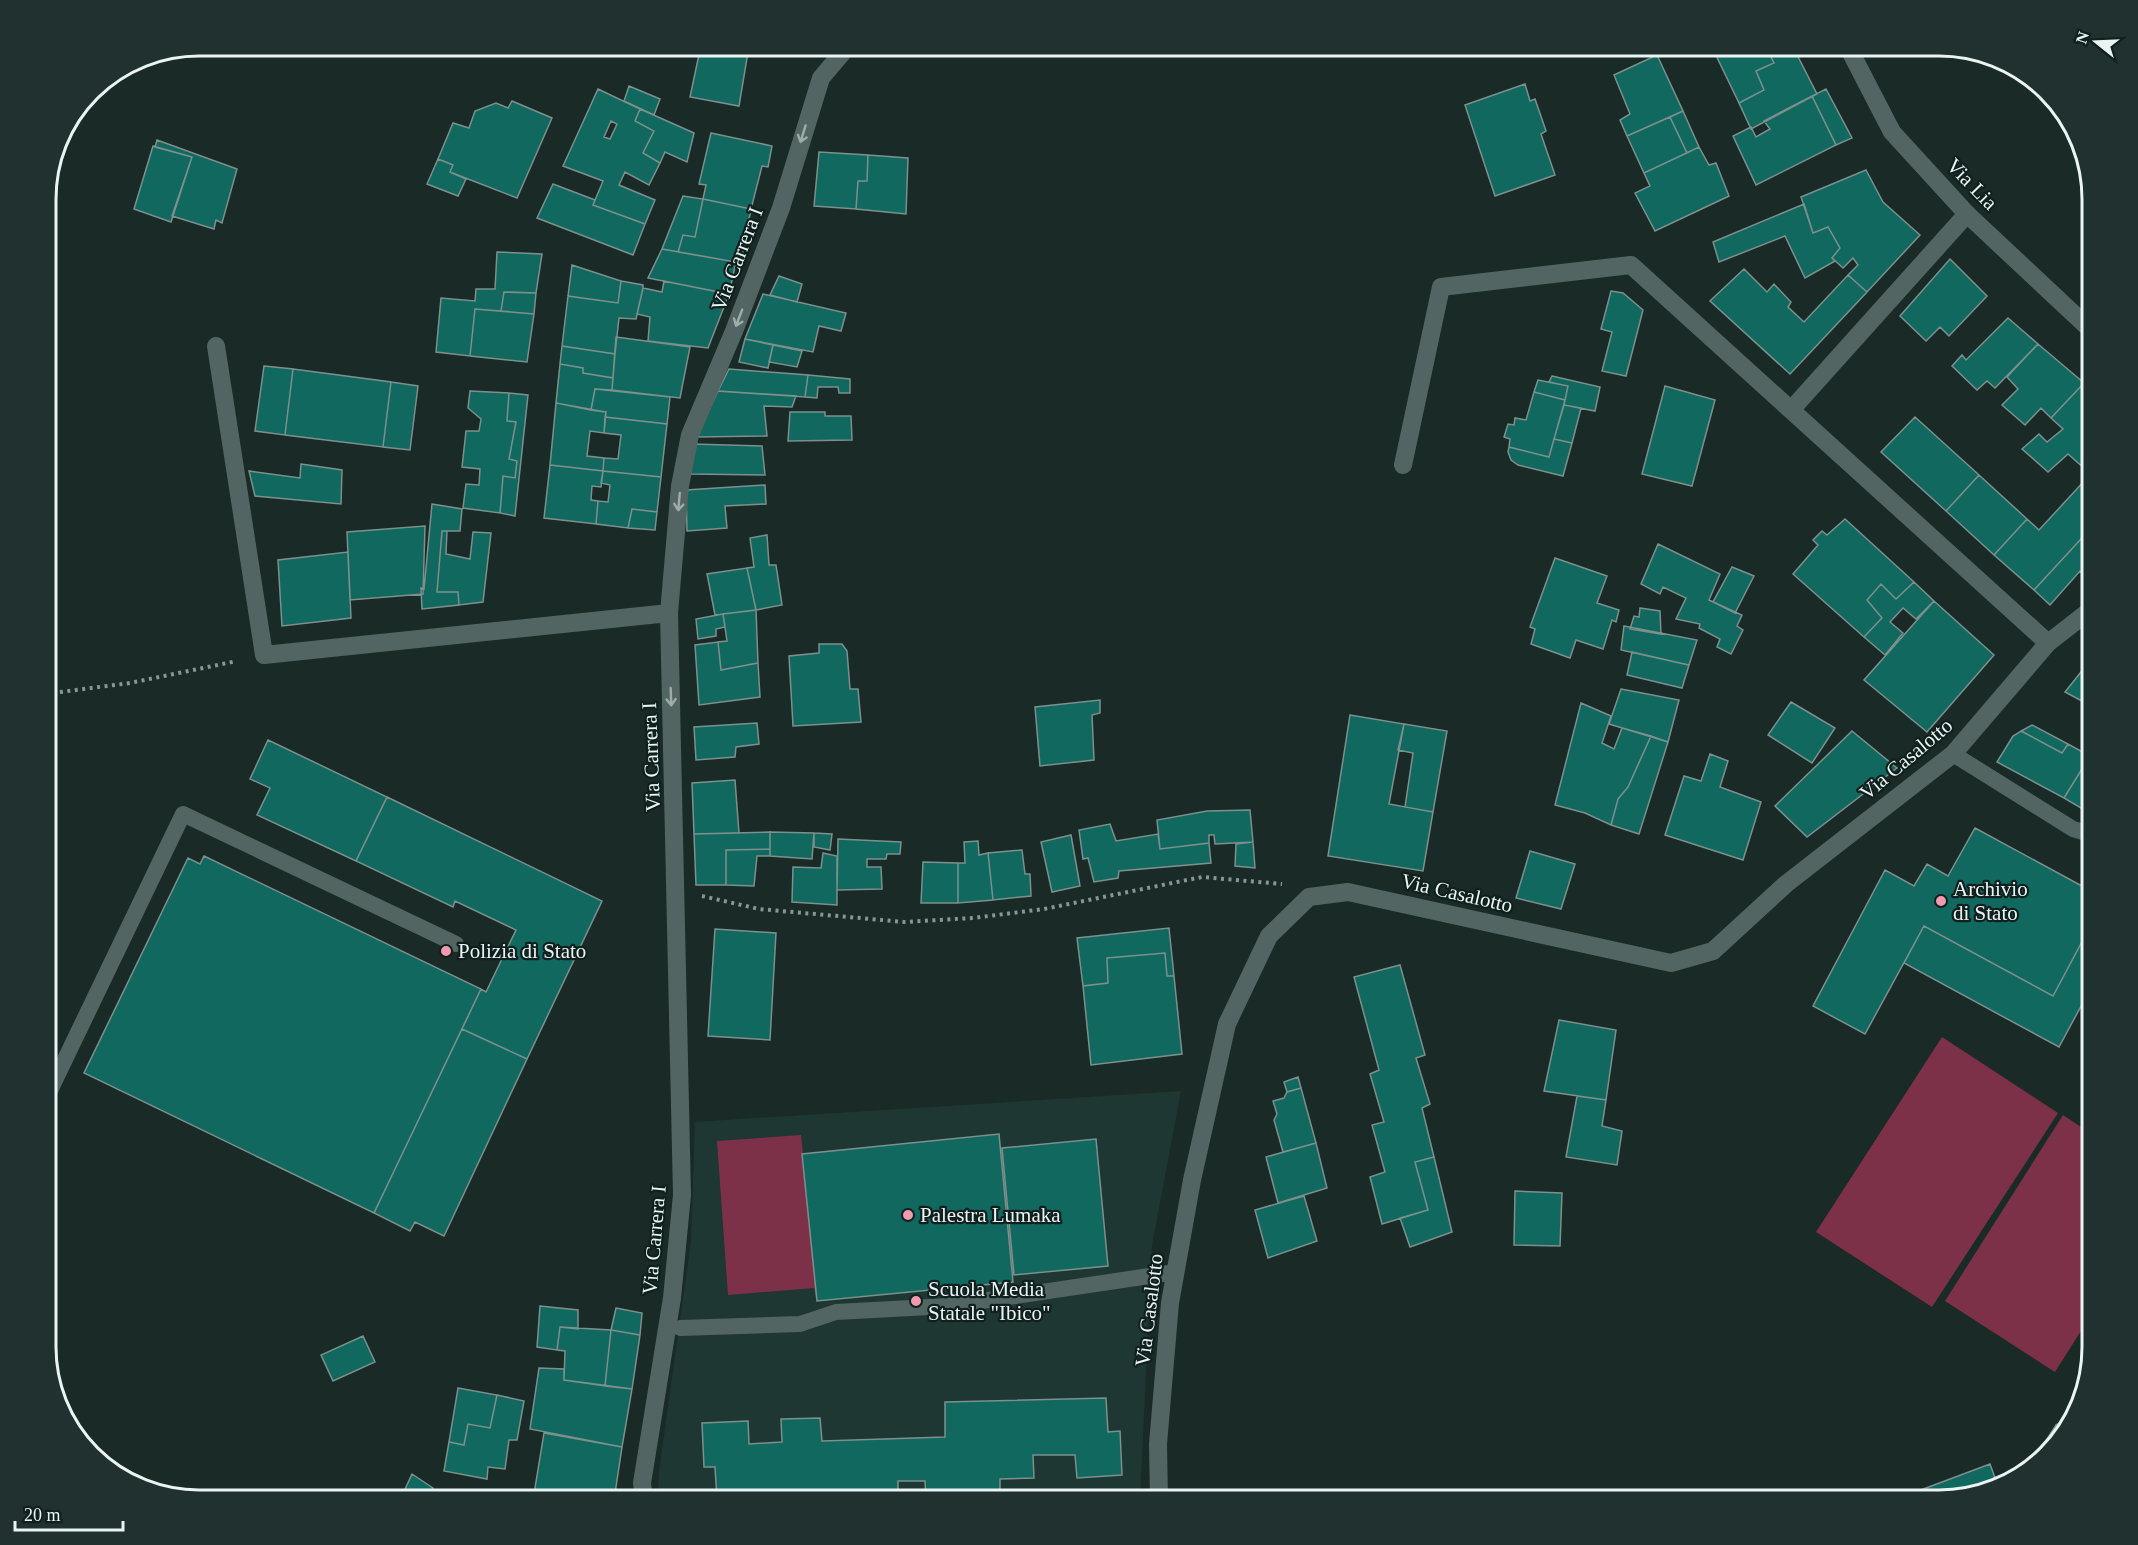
<svg xmlns="http://www.w3.org/2000/svg" width="2138" height="1545" viewBox="0 0 2138 1545" font-family="Georgia,serif">
	<style>
		.built { fill: #1e3733 }
		.green { fill: #7c3148 }
		.building { fill: #10685f; stroke: #7d908d; stroke-width: 1.5; fill-rule: evenodd }
		.lines { fill: none; stroke-linecap: round; stroke-linejoin: round }
		.path { stroke: #889694; stroke-width: 4; stroke-dasharray: 3 4.5; stroke-linecap: butt }
		.service { stroke: #536562; stroke-width: 16 }
		.minor { stroke: #536562; stroke-width: 18 }
		.tertiary { stroke: #536562; stroke-width: 18 }
		.oneway { stroke: #9eacaa }
		.poi-dot { fill: #f29aaf; stroke: #10201e; stroke-width: 2 }
		.labels { text-anchor: middle; dominant-baseline: central; stroke-width: 4.5; stroke-linejoin: round; paint-order: stroke }
		.street-label { font-size: 21px; fill: #eaf4f3; stroke: #10201e }
		.poi-label { font-size: 21px; fill: #eaf4f3; stroke: #10201e; text-anchor: start }
		.rim { fill: none; stroke: #eaf4f3; stroke-width: 3 }
	</style>
	<rect width="100%" height="100%" fill="#192a27"/>
	<path class="built" d="M1181,1091l-29,154 -12,255h-476l-6,-9 1,-20 32,-230 4,-119z"/>
	<path class="green" d="M1942,1037l116,76 -126,194 -116,-75z
		M2063,1115l30,20v177l-38,60 -110,-71z
		M999,1134l14,148 -196,19 -3,-13 -86,7 -11,-154 84,-6 2,19z"/>
	<path class="building" d="M701,45l48,1 -10,60 -49,-9z
		M1711,45h31l5,8 18,-8 9,18 -18,8 8,19 -25,13z
		M1765,45h27l25,49 -66,35 -12,-26 25,-13 -8,-19 18,-8z
		M1657,55l26,56 -56,25 -7,-16 10,-6 -16,-39z
		M1525,84l5,17 5,-2 11,32 -5,3 14,41 -60,21 -30,-91z
		M629,86l31,13 -6,16 -30,-14z
		M598,89l42,20 -5,12 19,10 -11,22 17,10 -11,22 -24,-13 -6,13 36,15 -10,24 -52,-19 10,-24 -40,-15zM611,121l6,3 -7,15 -6,-2z
		M1826,89l26,49 -16,7 -24,-49z
		M1812,96l24,49 -80,40 -23,-49 18,-9 5,10 14,-8 -6,-8z
		M512,101l40,17 -35,80 -67,-26 3,-7 -15,-6 15,-36 16,5 6,-17 21,-8 12,5z
		M640,109l54,24 -7,29 -22,-10 -5,11 -17,-10 11,-22 -19,-10z
		M1683,111l16,36 -12,6 -17,-36z
		M1670,117l17,36 -43,20 -17,-37z
		M711,133l61,13 -4,21 -6,-1 -11,43 -48,-10 3,-14 -7,-1z
		M157,140l80,29 -15,54 -6,-3 -2,9 -42,-13 20,-59 -37,-10z
		M153,146l39,11 -21,65 -37,-13z
		M1699,147l10,18 7,-2 13,33 -74,35 -20,-38 15,-7 -6,-13z
		M819,152l49,3 -1,26h-9l-2,28 -42,-3z
		M868,155l40,3 -2,56 -50,-5 2,-28h9z
		M438,159l15,6 -3,7 16,7 -8,17 -31,-12z
		M1866,170l17,32 37,33 -53,57 -19,-17 10,-10 -5,-7 -10,10 -11,-10 8,-10 -12,-21 -15,6 -12,-36z
		M553,184l42,16 -2,5 52,19 -12,31 -96,-37z
		M683,196l20,3 -8,38 -12,-2 -5,17 -16,-3z
		M703,199l48,10 -10,54 -63,-11 5,-17 12,2z
		M1804,204l9,29 15,-6 12,21 -8,10 3,3 -30,17 -20,-42 -66,26 -6,-20z
		M662,249l74,13 -7,32 -81,-16z
		M497,252l45,2 -6,39 -32,-1 -3,19 -26,-2 -5,47 -34,-4 5,-54 34,3 1,-12h19z
		M1950,259l37,37 -38,40 -9,-9 -14,14 -26,-25z
		M572,265l49,16 -3,22 -50,-7z
		M1744,269l23,23 7,-8 17,18 -3,5 16,15 44,-47 19,17 -77,82 -80,-73z
		M779,276l23,8 -5,18 -27,-7z
		M621,281l22,4v3l-7,31 -17,-1 -4,36 -53,-8 6,-50 50,7z
		M664,281l65,13 -21,54 -60,-7 2,-24 -13,-3 6,-26 19,4z
		M1611,291l12,2 20,17 -17,66 -24,-5 10,-39 -11,-3z
		M504,292l32,1 -2,21 -33,-3z
		M763,294l83,19 -5,18 -22,-5 -6,26 -68,-13z
		M475,309l59,5 -7,48 -57,-6z
		M2008,318l30,26 -43,44 -8,-7 -10,9 -25,-24 10,-11 4,5z
		M616,337l74,10 -10,51 -68,-8z
		M745,339l28,6 -5,23 -29,-6z
		M2038,344l46,39 -33,35 -10,-10 -16,17 -23,-20 16,-16 -11,-12z
		M773,345l29,6 -5,16 -28,-5z
		M562,346l53,8 -2,24 -30,-5v-5l-23,-4z
		M560,364l23,4v5l30,5 -1,12 -17,-1 -4,21 -35,-7z
		M264,366l29,3 -8,66 -30,-4z
		M293,369l98,13 -8,65 -98,-12z
		M729,369l79,6 -3,22 -87,-6z
		M808,375l42,4v14h-11l-1,-6h-20l-1,11 -12,-1z
		M1552,376l48,11 -5,24 -31,-6 4,-19 -19,-4z
		M1538,380l30,6 -3,14 -31,-8z
		M391,382l27,4 -8,64 -27,-3z
		M2084,383l9,8v85l-25,-22 -20,18 -26,-23 17,-15 8,8 16,-13 -12,-11z
		M1665,386l50,14 -23,86 -50,-12z
		M595,389l75,8 -3,27 -62,-7 1,-5 -15,-2z
		M470,391l39,2 -2,28 9,1 -7,37 8,2 -2,17 -12,-2 -3,37 -37,-5 3,-24 13,1 1,-16 -18,-2 4,-36h13l2,-12 -13,-11z
		M718,391l78,5 -4,11 -28,-1 3,30 -71,1z
		M1534,392l31,8 -16,57 -40,-10 1,-8 -6,-2 4,-13 6,1 1,-7 11,2z
		M509,393l19,2 -13,121 -15,-3 3,-37 12,2 2,-17 -8,-2 7,-37 -9,-1z
		M556,403l50,9 -2,21 -14,-2 -3,25 17,2 -1,13 -53,-6z
		M1564,405l17,3 -9,35 -18,-4z
		M790,412h35v4h26l1,24 -64,1z
		M605,417l62,7 -6,53 -58,-6 1,-13 14,1 3,-24 -17,-2z
		M1915,417l64,58 -33,36 -65,-59z
		M1554,439l18,4 -9,33 -45,-11 -7,-5 -3,-8 1,-5 40,10z
		M692,444l70,2 3,29 -74,-1z
		M301,464l41,6 -1,34 -86,-8 -6,-25 51,7z
		M550,465l53,6 -2,16 -9,-1 -1,14 7,1 -2,23 -52,-6z
		M603,471l58,6 -4,35 -25,-3 -4,19 -32,-4 2,-23 10,1 2,-17 -9,-2z
		M1979,475l48,44 -33,36 -48,-44z
		M2086,479l7,6v41l-59,64 -40,-35 33,-36 12,11z
		M765,485l1,19 -41,2 2,22 -40,3 -1,-41z
		M432,504l30,5 -2,22h-18l-5,61h21l1,13 -37,4 -1,-21 3,1z
		M632,509l25,3 -2,18 -27,-2z
		M1845,519l69,63 -18,17 -15,-15 -14,16 15,18 -18,19 -71,-63 25,-29 -5,-5 9,-9 5,4z
		M425,526l-2,68 -73,6 -3,-68z
		M2093,526v37l-10,11 -3,-3 -30,34 -16,-15z
		M442,531h5l-1,23 24,5 3,-27 18,1 -8,69 -24,3 -1,-13h-21z
		M767,535l2,30h7l6,40 -26,5 -9,-42 7,-1 -4,-29z
		M1658,544l62,30 -11,26 33,15 -5,11 6,4 -12,24 -14,-7 3,-8 -21,-11 1,-4 -24,-5 10,-21 -23,-11 -3,7 -19,-10z
		M348,552l3,66 -69,8 -4,-66z
		M1555,558l52,18 -10,27 22,7 -3,12 -4,-2 -9,29 -27,-9 -6,18 -39,-14 4,-15 -5,-2z
		M1732,567l22,9 -19,37 -22,-11z
		M747,568l9,42 -41,5 -8,-41z
		M1914,582l20,19 -18,18 -13,-11 -13,14 13,11 -18,22 -21,-18 18,-19 -15,-18 14,-16 15,15z
		M1934,601l60,54 -67,77 -63,-52z
		M1640,608l20,3 1,23 -31,-5 4,-13 5,1z
		M756,610l2,53 -37,7 -3,-28 9,-1 -4,-27z
		M723,614l2,13 -9,2v7l-18,3 -2,-20z
		M1624,626l73,14 -8,25 -68,-15z
		M718,642l3,28 37,-7 2,34 -61,8 -4,-60z
		M819,644h23l5,7 3,38h8l3,33 -68,4 -4,-70 30,-3z
		M1632,652l57,13 -7,23 -55,-13z
		M2093,657v50l-28,-15z
		M1621,689l58,11 -11,42 -59,-18z
		M1100,700v13l-8,2 2,45 -54,6 -5,-59z
		M1791,702l44,26 -23,35 -44,-28z
		M1581,703l30,13 -9,27 12,6 8,-21 29,8 -23,51 -10,12 -7,26 -26,-12 -30,-8z
		M1350,715l54,9 -15,80 44,8 -10,59 -95,-15z
		M757,723l2,21 -23,3 -1,10 -39,3 -2,-33z
		M1404,724l43,7 -14,81 -28,-5 8,-54 -15,-3z
		M2032,725l36,19 -6,9 -41,-22z
		M1852,731l45,37 -90,69 -32,-31z
		M2021,731l41,22 6,-9 22,12 -26,42 -67,-36 16,-26z
		M1651,736l17,6 -29,92 -28,-9 7,-26 10,-12z
		M268,740l119,57 -31,64 -99,-46 13,-27 -20,-9z
		M1710,754l18,7 -8,26 41,15 -18,58 -78,-25 19,-59 17,5z
		M2090,756l3,1v42l-7,12 -22,-13z
		M735,780l4,53 -45,1 -2,-51z
		M387,797l215,104 -75,158 -65,-30 19,-40 5,3 30,-62 -61,-29 -2,6 -97,-46z
		M1250,810l3,32 -38,2 -1,-9h-5v8l-49,6 -3,-29 50,-9z
		M1110,824l6,17 42,-7 2,15 49,-6 2,20 -92,8 -1,7 -24,4 -6,-24 -5,1 -4,-29z
		M1975,828l118,64v29l-40,75 -129,-70 -59,108 -52,-28 72,-136 29,16 13,-22 21,12z
		M770,832v17l-44,1v35h-30l-2,-51z
		M770,832l44,1 -2,26 -42,-3z
		M814,833l18,1 -2,16 -16,-3z
		M1071,835l9,51 -28,6 -11,-50z
		M838,839l63,3 -1,12h-13l-1,5h-19v8h14l1,22 -45,1z
		M978,841l1,14 9,-2 5,47 -35,3v-40h7l-1,-21z
		M1253,842l2,26 -20,-2 1,-22z
		M770,849v7h-13l-3,30 -28,-1v-35z
		M1022,850l3,24h5l1,22 -38,4 -5,-47z
		M1530,851l45,13 -14,45 -45,-11z
		M823,853l14,3v49l-45,-3 1,-35 28,1z
		M204,856l277,133 -107,224 -290,-140 104,-215 12,6z
		M923,862l35,1v40h-37z
		M2093,921v63l-34,63 -155,-84 20,-37 129,70z
		M1169,928l5,48h-7l-2,-23 -58,5 1,25 -25,3 -6,-48z
		M715,929l61,4 -6,107 -62,-4z
		M1165,953l2,23h7l8,78 -91,11 -8,-79 25,-3 -1,-25z
		M1400,965l25,90 -9,3 14,46 -8,4 12,49 -19,5 13,48 -46,14 -12,-47 15,-5 -13,-47 12,-3 -14,-48 9,-4 -25,-93z
		M1559,1020l57,10 -10,70 -62,-9z
		M462,1029l65,30 -83,177 -29,-14 -5,9 -36,-18z
		M1298,1077l3,11 -14,4 -3,-10z
		M1301,1088l15,55 -33,9 -9,-32 3,-6 -4,-13 11,-3 3,-6z
		M1577,1096l29,4 -4,26 20,5 -5,34 -51,-8z
		M999,1134l14,148 -196,19 -15,-147z
		M1096,1139l12,127 -94,9 -12,-127z
		M1316,1143l11,45 -49,15 -12,-46z
		M1434,1157l18,75 -42,15 -10,-29 28,-8 -13,-48z
		M1515,1191l47,2 -2,53 -46,-1z
		M1304,1196l13,45 -49,17 -13,-48z
		M540,1306l38,4v19l-18,-2 -3,23 -20,-3z
		M616,1308l26,5 -2,22 -29,-5z
		M560,1327l51,3 -6,56 -41,-6 1,-29 -8,-1z
		M611,1330l29,5 -8,54 -27,-3z
		M363,1336l12,26 -42,19 -12,-26z
		M539,1368l25,1v11l68,9 -10,58 -92,-18z
		M458,1388l39,7 -7,33 -22,-4 -4,21 -15,-3z
		M497,1395l27,6 -7,39h-8l-4,29 -17,-2 -1,12 -43,-8 5,-29 15,3 4,-21 22,4z
		M1106,1398l2,34 12,-1 2,44 -45,3 -2,-23h-42l1,23 -34,1v21h-74l-1,-19h-27v12l-181,6 -2,-32h-11l-2,-44 46,-2 1,23 33,-2 -1,-23 39,-1 2,23 123,-4v-35z
		M2076,1413l-11,21 -5,2 -4,-11z
		M2056,1425l5,15 -13,11 -3,-9z
		M544,1433l78,14 -8,53h-81z
		M1990,1464l8,22 -59,14h-45z
		M412,1474l21,14 -2,12h-31z"/>
	<g class="lines">
		<path class="path" d="M45,694l85,-11 107,-22
			M702,896l57,13 145,13 69,-4 71,-9 158,-32 80,7"/>
		<path class="service" d="M1953,754l120,75 20,6
			M45,1101l138,-287 273,130
			M680,1328l120,-4 36,-12 112,-6 228,-34"/>
		<path class="minor" d="M216,346l48,309 405,-42
			M1791,410l176,-196
			M1403,465l38,-178 190,-22 417,378
			M644,1500l-2,-17 30,-185 10,-103 -13,-582 11,-127 10,-51 44,-104 47,-123 40,-130 28,-33
			M1159,1500l-1,-56 12,-141 22,-123 35,-156 42,-88 40,-39 39,-5 323,71 42,-12 73,-67 167,-130 95,-111 45,-35"/>
		<path class="tertiary" d="M1847,45l45,87 75,82 126,118"/>
	</g>
	<defs><path id="oneway-shaft" d="M-6 0H5M1.5-3L5.5 0L1.5 3" fill="none" stroke-width="1.6" stroke-linecap="round" stroke-linejoin="round" transform="scale(1.5)"/></defs>
	<g class="oneway">
		<use href="#oneway-shaft" transform="translate(803 134) rotate(107)"/>
		<use href="#oneway-shaft" transform="translate(739 318) rotate(111)"/>
		<use href="#oneway-shaft" transform="translate(679 502) rotate(95)"/>
		<use href="#oneway-shaft" transform="translate(671 697) rotate(88)"/>
	</g>
	<g class="poi-dot">
		<circle cx="1941" cy="901" r="6"/>
		<circle cx="446" cy="951" r="6"/>
		<circle cx="908" cy="1215" r="6"/>
		<circle cx="916" cy="1301" r="6"/>
	</g>
	<g class="labels">
		<g class="street-label">
			<text transform="translate(1972 184) rotate(46)">Via Lia</text>
			<text transform="translate(737 259) rotate(-69)">Via Carrera I</text>
			<text transform="translate(651 757) rotate(-92)">Via Carrera I</text>
			<text transform="translate(1906 759) rotate(-40)">Via Casalotto</text>
			<text transform="translate(1457 893) rotate(13)">Via Casalotto</text>
			<text transform="translate(654 1240) rotate(-85)">Via Carrera I</text>
			<text transform="translate(1149 1310) rotate(-83)">Via Casalotto</text>
		</g>
		<g class="poi-label">
			<text x="1953" y="889">Archivio<tspan x="1953" dy="24">di Stato</tspan></text>
			<text x="458" y="951">Polizia di Stato</text>
			<text x="920" y="1215">Palestra Lumaka</text>
			<text x="928" y="1289">Scuola Media<tspan x="928" dy="24">Statale "Ibico"</tspan></text>
		</g>
	</g>
	<path d="M0 0H2138V1545H0ZM199 56H1939A143 143 0 0 1 2082 199V1347A143 143 0 0 1 1939 1490H199A143 143 0 0 1 56 1347V199A143 143 0 0 1 199 56Z" fill="#21312f" fill-rule="evenodd"/>
	<path class="rim" d="M199 56H1939A143 143 0 0 1 2082 199V1347A143 143 0 0 1 1939 1490H199A143 143 0 0 1 56 1347V199A143 143 0 0 1 199 56Z"/>
	<g transform="translate(2096 42) rotate(288)" stroke="#10201e" stroke-width="4.5" paint-order="stroke">
	<path d="M0-4.5L10 22L0 15L-10 22Z" fill="#eaf4f3"/>
	<text y="-9" font-size="16" font-weight="bold" text-anchor="middle" fill="#eaf4f3">N</text>
	</g>
	<path d="M15 1521v9h108v-9" fill="none" stroke="#eaf4f3" stroke-width="3"/>
	<text x="24" y="1521" font-size="18" fill="#eaf4f3" stroke="#10201e" stroke-width="4.5" paint-order="stroke">20 m</text>
</svg>
